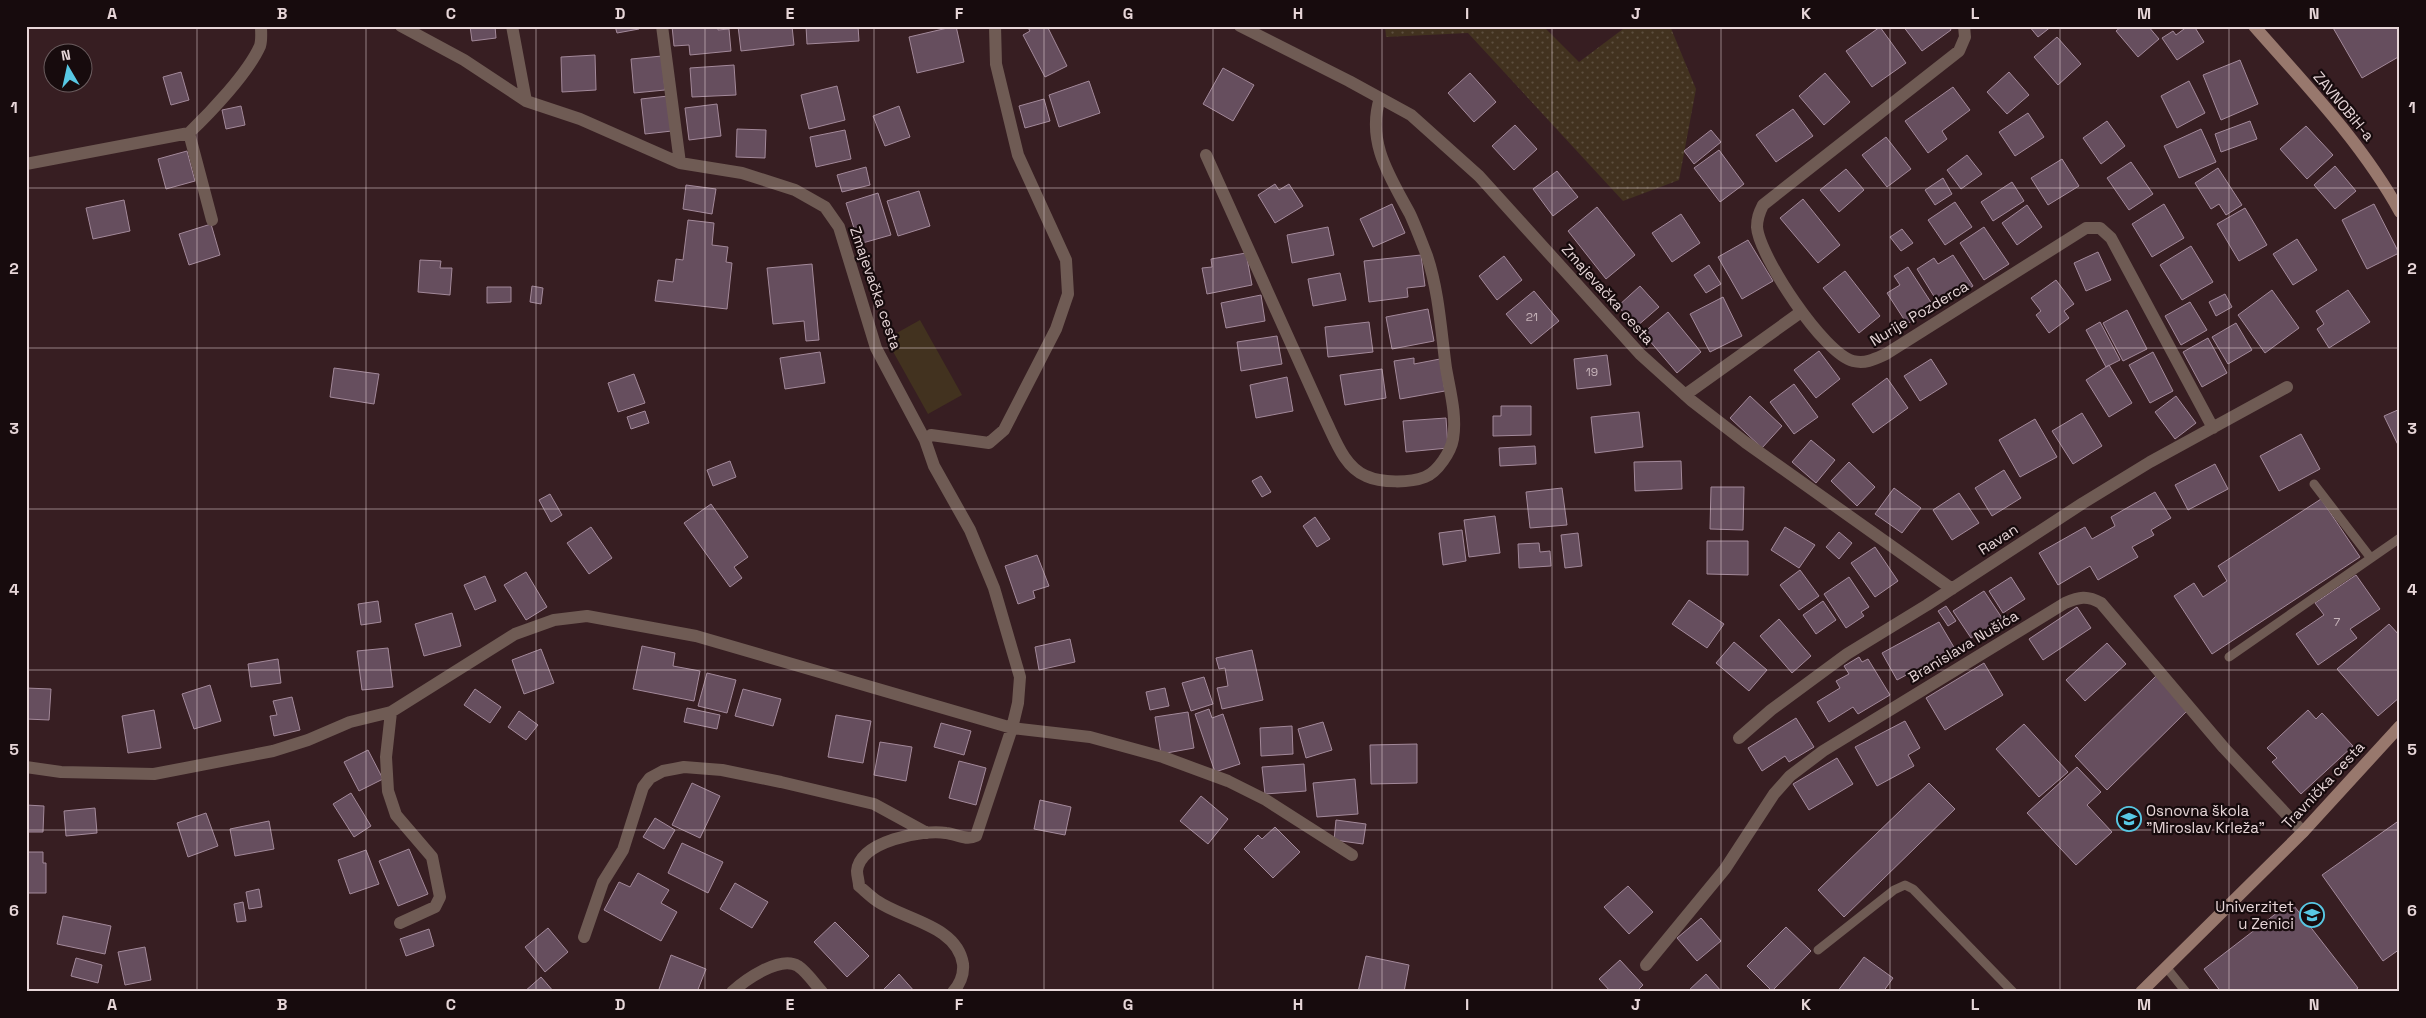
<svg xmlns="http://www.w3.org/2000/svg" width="2426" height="1018" viewBox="0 0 2426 1018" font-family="'Space Grotesk',sans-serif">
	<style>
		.grass { fill: url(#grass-dots) }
		.pitch { fill: #42321f }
		.building { fill: #664e5e; stroke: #a3899a }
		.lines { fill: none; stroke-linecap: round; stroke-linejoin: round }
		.service { stroke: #6f5b54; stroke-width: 9 }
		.minor { stroke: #6f5b54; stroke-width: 12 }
		.secondary { stroke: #98786d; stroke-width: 12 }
		.grid { fill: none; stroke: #e7d6d8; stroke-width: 1; stroke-opacity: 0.55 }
		.labels { text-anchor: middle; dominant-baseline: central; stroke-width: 4.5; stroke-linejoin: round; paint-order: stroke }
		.number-label { font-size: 12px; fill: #c7b4ba }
		.street-label { font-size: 15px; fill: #e7d6d8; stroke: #170b0d }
		.poi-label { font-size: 15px; fill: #e7d6d8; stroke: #170b0d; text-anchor: start }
		.neatline { fill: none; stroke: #e7d6d8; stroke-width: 2 }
		.grid-label { font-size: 16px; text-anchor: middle; font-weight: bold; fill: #e7d6d8 }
	</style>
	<defs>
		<pattern id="grass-dots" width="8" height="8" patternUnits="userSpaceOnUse" patternTransform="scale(1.25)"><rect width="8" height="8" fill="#42321f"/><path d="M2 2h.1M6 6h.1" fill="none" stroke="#5d4f3f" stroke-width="1.8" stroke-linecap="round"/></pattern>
	</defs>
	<rect width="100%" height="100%" fill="#371e22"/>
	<path class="grass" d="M1385,26h158l36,36 48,-36h43l26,63 -17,91 -56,21 -155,-168 -82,4z"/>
	<path class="pitch" d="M920,320l42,75 -34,19 -42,-75z"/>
	<path class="building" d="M470,26h25l1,12 -24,3z
		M615,26h23l1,3 -22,4z
		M672,26h46v4l11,-1 2,22 -41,4 -1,-10 -15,1z
		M738,26h54l2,19 -53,6z
		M806,26h52l1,15 -52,3z
		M956,26l8,36 -47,11 -8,-36z
		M1027,26h20l20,40 -22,11 -22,-42 7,-4z
		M1903,26h46l2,4 -29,21z
		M2029,26h23l-14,11z
		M2122,26h26l11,13 -21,18 -22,-26z
		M2188,26h6l10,16 -27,18 -15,-22 11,-7 3,4z
		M2332,26h68v30l-38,22z
		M1880,27l26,36 -34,24 -26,-36z
		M2057,37l24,27 -23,21 -24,-28z
		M595,55l1,35 -34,2 -1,-35z
		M662,56l3,34 -31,3 -3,-34z
		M2240,60l18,44 -37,16 -18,-45z
		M734,65l2,30 -44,2 -2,-29z
		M1223,68l31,17 -21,36 -30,-17z
		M181,72l8,28 -18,5 -8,-28z
		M2009,72l20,23 -22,19 -20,-22z
		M1470,73l26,29 -22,20 -26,-29z
		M1825,73l25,29 -26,23 -25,-29z
		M1089,81l11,32 -41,14 -10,-32z
		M2189,81l16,32 -28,15 -16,-32z
		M837,86l8,34 -36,9 -8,-34z
		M1953,87l17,23 -28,21 5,8 -19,14 -23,-32z
		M668,96l4,35 -27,3 -4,-35z
		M1044,99l6,22 -25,7 -6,-22z
		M717,104l4,32 -32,4 -4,-32z
		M241,106l4,19 -19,4 -4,-19z
		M899,106l11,31 -25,9 -12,-30z
		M1793,109l20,27 -37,26 -20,-27z
		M2028,113l16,24 -29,19 -16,-24z
		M2107,121l18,25 -24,18 -18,-26z
		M2250,121l7,18 -36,13 -6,-18z
		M1515,125l22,24 -23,21 -22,-24z
		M2306,126l27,29 -26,24 -27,-30z
		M737,129l29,1 -1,28 -29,-1z
		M2201,129l15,33 -37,16 -15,-32z
		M845,130l6,29 -35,8 -6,-30z
		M1711,130l10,12 -27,22 -10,-13z
		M1886,137l25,32 -24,18 -25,-32z
		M1719,150l25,34 -24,18 -26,-34z
		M187,151l8,30 -29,8 -8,-30z
		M1967,155l15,19 -21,15 -14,-19z
		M2062,159l17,27 -31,19 -17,-27z
		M2131,162l22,32 -24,16 -22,-32z
		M2335,166l21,25 -21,18 -21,-24z
		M866,167l4,18 -28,7 -5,-17z
		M2218,168l24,37 -16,10 -7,-11 -8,5 -16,-26z
		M1846,169l18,21 -25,22 -19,-22z
		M1557,171l21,26 -25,19 -20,-27z
		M1943,178l9,16 -17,11 -10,-15z
		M2012,182l12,19 -31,20 -12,-19z
		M1275,184l4,6 10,-6 14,22 -28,17 -17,-28z
		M686,185l30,4 -4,25 -29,-5z
		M919,191l11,35 -32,10 -11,-35z
		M878,193l13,42 -32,9 -13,-41z
		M1803,199l37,46 -22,18 -38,-45z
		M124,200l6,31 -37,8 -7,-31z
		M1955,202l17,25 -27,18 -17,-25z
		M1392,204l13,29 -32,14 -13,-28z
		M2164,204l20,34 -32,19 -20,-33z
		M2374,204l25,49 -32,16 -25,-49z
		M2027,205l15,22 -25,18 -15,-22z
		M1597,207l38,48 -29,24 -38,-48z
		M2245,208l22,37 -28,16 -22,-37z
		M1681,214l19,29 -28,19 -20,-29z
		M688,220l26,3 -2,22 16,2 -2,15 6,1 -5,46 -72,-8 3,-21 15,2 3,-23 7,1z
		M211,224l9,31 -31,10 -10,-31z
		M1328,227l6,28 -42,8 -5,-28z
		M1984,227l25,37 -25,16 -24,-37z
		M1902,229l11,14 -12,8 -11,-14z
		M2297,239l20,31 -24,15 -20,-31z
		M1748,240l25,41 -31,18 -24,-42z
		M2191,246l22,36 -31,18 -22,-35z
		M2098,252l13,28 -25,11 -12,-28z
		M1246,253l6,32 -45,9 -5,-26 10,-1 -1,-8z
		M1421,255l4,31 -18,2 1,9 -39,5 -5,-41z
		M1953,255l20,31 -33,20 -23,-37 17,-11 4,6z
		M1504,256l18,24 -25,20 -18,-24z
		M420,260l21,1 -1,7h12l-2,27 -32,-3z
		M812,264l7,76 -13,1 -2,-20 -31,3 -6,-56z
		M1709,265l12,19 -15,9 -12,-18z
		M1908,267l26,40 -27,17 -20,-31 13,-8 -6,-9z
		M1845,271l35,45 -21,17 -36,-45z
		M1340,273l6,27 -33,6 -5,-27z
		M2056,280l18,24 -10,7 5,7 -20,15 -13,-18 5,-4 -10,-13z
		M532,286l11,2 -2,16 -11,-2z
		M1640,286l19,21 -23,20 -18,-21z
		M487,287h24v15l-24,1z
		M2272,290l27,38 -34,25 -27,-38z
		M2348,290l22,32 -41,26 -12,-19 7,-5 -8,-13z
		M1534,291l25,30 -28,23 -25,-30z
		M2225,294l7,13 -16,9 -7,-14z
		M1261,295l4,26 -39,7 -5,-25z
		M1723,297l19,39 -32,16 -20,-38z
		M2190,302l17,28 -26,15 -16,-29z
		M1428,309l6,32 -42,8 -6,-32z
		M2127,310l20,39 -24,12 -20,-38z
		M1668,312l33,40 -24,21 -34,-40z
		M1369,322l4,30 -45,5 -3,-30z
		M2100,322l20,38 -14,7 -20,-37z
		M2236,323l16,27 -24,14 -16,-27z
		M1277,336l5,28 -41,7 -4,-29z
		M2208,338l19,35 -25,14 -19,-35z
		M1819,351l21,28 -24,19 -22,-28z
		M820,352l5,31 -40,6 -5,-31z
		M2153,352l20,39 -23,12 -21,-38z
		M1607,355l4,30 -34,4 -3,-30z
		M1414,358v6l26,-5 5,32 -45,8 -6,-38z
		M1931,359l16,25 -27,17 -16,-25z
		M2109,365l23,38 -23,14 -23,-37z
		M334,368l45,6 -5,30 -44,-7z
		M1382,369l4,29 -41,7 -5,-30z
		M634,374l11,29 -27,9 -10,-29z
		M1287,377l6,34 -37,7 -6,-33z
		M1887,378l21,30 -35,25 -21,-29z
		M1794,384l24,33 -24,17 -24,-32z
		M1750,396l32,30 -20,22 -32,-30z
		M2176,396l20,27 -21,16 -20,-27z
		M1501,406h30v29l-38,1v-20h8z
		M2400,409v40l-16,-33z
		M645,411l4,12 -18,6 -4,-12z
		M1639,412l4,35 -48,6 -4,-36z
		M2082,413l20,33 -29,18 -21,-33z
		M1446,418l2,30 -42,4 -3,-31z
		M2035,419l22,38 -37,20 -21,-37z
		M2301,434l19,35 -41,22 -19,-35z
		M1811,440l24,20 -19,23 -24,-21z
		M1535,446l1,18 -36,2 -1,-18z
		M730,461l6,16 -23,9 -6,-16z
		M1681,461l1,28 -47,2 -1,-29z
		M1849,462l26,25 -18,19 -26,-25z
		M2215,464l13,25 -40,21 -13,-25z
		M2004,470l17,28 -29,18 -17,-28z
		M1261,476l10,16 -9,5 -10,-16z
		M1711,487h33l-1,43 -33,-1z
		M1562,488l5,37 -37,3 -4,-36z
		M1894,488l27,20 -19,25 -27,-19z
		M2155,492l16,26 -20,12 3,5 -22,12 6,10 -40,23 -8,-14 -32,19 -19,-32 46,-26 7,12 23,-13 -4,-9z
		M1959,493l20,30 -27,17 -19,-30z
		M550,494l12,21 -11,7 -12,-22z
		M2321,499l39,58 -148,97 -38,-58 20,-13 9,14 24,-16 -9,-15z
		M711,504l37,53 -14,10 8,11 -12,9 -46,-64z
		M1495,516l5,37 -31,4 -5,-37z
		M1315,517l15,22 -13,8 -14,-21z
		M591,527l21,31 -23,16 -22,-31z
		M1785,527l30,18 -16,23 -28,-18z
		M1462,530l4,31 -23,4 -4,-32z
		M1839,532l13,11 -13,16 -13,-12z
		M1578,533l4,33 -17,2 -4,-33z
		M1707,541h41v34l-41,-1z
		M1539,543l1,9 10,-1 1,15 -32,2 -1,-24z
		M1875,547l23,34 -23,16 -24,-34z
		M1037,555l12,31 -16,5 2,7 -17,6 -13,-38z
		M1800,570l19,26 -20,14 -19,-25z
		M526,572l21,35 -21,13 -22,-35z
		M2356,575l24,34 -30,20 7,9 -39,27 -22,-31 28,-19 -9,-12z
		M485,576l11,25 -21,9 -11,-25z
		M1849,577l20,30 -8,5 3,4 -18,12 -22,-34z
		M2011,577l14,22 -22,14 -14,-22z
		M1984,591l18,27 -31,20 -18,-27z
		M1689,600l35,24 -17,24 -35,-24z
		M378,601l3,21 -20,3 -3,-21z
		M1823,601l13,19 -20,14 -13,-19z
		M1946,606l10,15 -8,5 -10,-15z
		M2077,607l14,21 -48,32 -14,-21z
		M452,613l9,33 -37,10 -9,-32z
		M1779,619l32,37 -19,17 -32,-37z
		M1939,622l16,27 -58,31 -15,-27z
		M2389,624l11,12v61l-22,19 -41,-47z
		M1070,639l5,23 -36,8 -4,-23z
		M1734,642l33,28 -18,21 -33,-28z
		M2107,643l19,21 -41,37 -19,-21z
		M642,646l33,7 -2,13 27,5 -6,30 -61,-12z
		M388,648l5,39 -31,3 -5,-39z
		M541,649l13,34 -30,11 -12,-34z
		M1252,650l11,50 -41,9 -5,-21 11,-2 -3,-18 -6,1 -3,-11z
		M1859,657l3,5 6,-3 22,36 -32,19 -5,-7 -24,15 -12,-20 23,-14 -4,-7 13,-7 -5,-8z
		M278,659l3,24 -30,4 -3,-23z
		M1984,663l19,32 -58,35 -19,-32z
		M707,673l29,7 -9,33 -29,-7z
		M2157,675l33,33 -83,82 -32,-34z
		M1204,677l9,27 -22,7 -9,-28z
		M210,685l11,36 -27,8 -12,-35z
		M26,688l25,1 -2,31 -23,-1z
		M1165,688l4,18 -19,4 -4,-18z
		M475,689l26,18 -11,16 -26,-18z
		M743,689l38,10 -8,27 -38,-10z
		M292,697l8,33 -26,6 -4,-20 7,-1 -4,-14z
		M687,708l33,7 -3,14 -33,-7z
		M1209,709l3,9 11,-4 17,50 -25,8 -20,-58z
		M154,710l7,38 -33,5 -6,-37z
		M2308,710l8,9 6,-6 31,33 -52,48 -29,-32 5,-4 -10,-10z
		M519,711l19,14 -12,15 -18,-13z
		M1188,712l6,36 -33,6 -6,-37z
		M836,715l35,6 -8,42 -35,-6z
		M1796,718l18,29 -25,15 -4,-6 -23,15 -14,-23z
		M1905,721l15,27 -12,7 6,11 -37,20 -22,-39z
		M1323,722l9,28 -26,8 -8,-29z
		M941,723l30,8 -7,24 -30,-8z
		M2024,724l44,48 -29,25 -43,-48z
		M1292,726l1,28 -32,2 -1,-28z
		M880,742l32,5 -6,34 -32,-6z
		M1417,744v39l-46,1 -1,-39z
		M368,750l15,29 -24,12 -15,-29z
		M1837,758l16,26 -44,26 -16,-26z
		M959,761l27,7 -10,37 -27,-7z
		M1304,764l2,27 -41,3 -3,-27z
		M2077,767l24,25 -14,13 25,27 -36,33 -49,-52z
		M1355,779l3,35 -41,3 -4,-34z
		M692,783l28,13 -20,42 -28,-13z
		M1929,783l26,26 -111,108 -26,-27z
		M351,793l20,33 -17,11 -21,-33z
		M1201,796l27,23 -20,25 -28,-23z
		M1040,800l31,7 -6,28 -31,-6z
		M26,805l18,1 -1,26h-17z
		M95,808l2,25 -31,3 -2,-25z
		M206,813l12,33 -30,11 -11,-34z
		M655,818l20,12 -11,19 -21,-12z
		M1336,820l30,4 -3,20 -29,-4z
		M269,821l5,28 -39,7 -5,-27z
		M2397,822l3,3v124l-17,12 -61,-86z
		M1275,827l25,25 -27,26 -29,-29 14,-14 4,4z
		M682,843l41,19 -15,31 -40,-20z
		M409,849l19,45 -30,12 -19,-45z
		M366,850l13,34 -29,10 -12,-34z
		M26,852h17v11h3v30h-20z
		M638,873l31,17 -8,13 16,9 -16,29 -57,-31 15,-28 11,5z
		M735,883l33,19 -16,26 -32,-19z
		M1628,886l25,26 -24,22 -25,-27z
		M259,889l3,18 -13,2 -3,-17z
		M243,902l3,19 -9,1 -3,-18z
		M2291,902l67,86 -5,4h-132l-17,-23z
		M63,916l48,10 -6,28 -48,-10z
		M1701,918l20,23 -24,20 -20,-23z
		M835,922l34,34 -22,21 -33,-35z
		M1786,927l25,24 -39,40 -25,-25z
		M548,928l20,24 -23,20 -20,-25z
		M429,929l5,17 -28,10 -6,-17z
		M145,947l6,33 -26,5 -7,-33z
		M671,955l35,14 -9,23h-39z
		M1366,956l43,9 -5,27h-46z
		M1864,957l29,21 -10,14h-46z
		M76,958l26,7 -4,18 -27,-7z
		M1620,960l23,25 -7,7h-25l-12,-13z
		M899,974l16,18h-34z
		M1706,974l16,18h-35z
		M541,977l13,15h-30z"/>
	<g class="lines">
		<path class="service" d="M2314,484l56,73
			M2229,657l171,-119
			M1818,950l76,-60 11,-5 8,4 100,103
			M2166,967l20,25"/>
		<path class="minor" d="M401,26l63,34 62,41 54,18 100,44 62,10 53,17 30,17 14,20 37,121 49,92 6,-5 58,8 15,-13 52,-101 12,-35 -2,-34 -48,-105 -22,-91 -1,-38
			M512,26l14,75
			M662,26l18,137
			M1240,26l109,55 62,34 68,61 161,178 52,47 53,41 207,147
			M1964,26l1,11 -6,14 -196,154c-4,8 -6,13 -6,22 2,29 67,127 96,134 13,3 22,-2 33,-7l200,-126h14l11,10 102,190
			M189,133l23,87
			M1206,155l119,264c10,20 19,48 41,57 15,7 44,7 59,1 13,-5 26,-26 28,-38 4,-23 -3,-48 -7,-71 -5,-37 -7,-76 -19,-112 -5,-13 -11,-29 -17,-42 -20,-37 -44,-72 -30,-116
			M26,164l163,-31c22,-21 59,-60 71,-87 2,-6 1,-14 1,-20
			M1685,395l116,-83
			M925,440l9,26 36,64 24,58 26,89 -2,26 -6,25 -36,108c-10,5 -20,-2 -30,-3 -23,-4 -86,8 -89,38 0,5 2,10 2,15 6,5 12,11 18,15 27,19 80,24 86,63 1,11 -3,20 -10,28
			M1739,738l32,-28 76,-56 80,-49 156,-102 67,-41 137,-75
			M26,767l35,5 93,2 119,-23 35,-11 42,-18 41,-10
			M400,923l35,-16 5,-10 -8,-40 -36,-42 -8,-24 -2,-34 5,-45 124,-78 39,-14 33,-4 109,20 316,92 78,9 73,20 65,24 38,19 86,55
			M584,937l19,-55 20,-32 20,-63 7,-9 13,-7 21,-4 38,3 59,12 93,22 53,29
			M1646,965l79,-96 49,-75 16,-18 33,-25 242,-148c14,-6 22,-8 36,0l123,145 79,84
			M732,992c13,-12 48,-37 66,-26 9,6 17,18 24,26"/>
		<path class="secondary" d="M2254,26c52,59 108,117 146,186
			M2141,992l162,-160 97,-106"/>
	</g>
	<path class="grid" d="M197,26v966M366,26v966M536,26v966M705,26v966M874,26v966M1044,26v966M1213,26v966M1382,26v966M1552,26v966M1721,26v966M1890,26v966M2060,26v966M2229,26v966M26,188h2374M26,348h2374M26,509h2374M26,670h2374M26,830h2374"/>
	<defs>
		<symbol id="school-ring" viewBox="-11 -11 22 22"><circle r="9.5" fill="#170b0d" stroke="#58c8e4" stroke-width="1.5"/><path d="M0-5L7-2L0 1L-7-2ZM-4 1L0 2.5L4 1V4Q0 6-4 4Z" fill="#58c8e4"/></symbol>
		<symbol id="university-ring" viewBox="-11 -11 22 22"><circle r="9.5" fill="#170b0d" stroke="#58c8e4" stroke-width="1.5"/><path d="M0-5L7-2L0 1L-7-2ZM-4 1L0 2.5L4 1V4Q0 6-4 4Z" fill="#58c8e4"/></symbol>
	</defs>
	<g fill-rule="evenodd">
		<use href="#school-ring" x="2115" y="805" width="28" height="28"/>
		<use href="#university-ring" x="2298" y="901" width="28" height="28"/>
	</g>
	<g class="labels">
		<g class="number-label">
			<text x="1532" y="317">21</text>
			<text x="1592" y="372">19</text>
			<text x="2337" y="622">7</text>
		</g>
		<g class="street-label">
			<text transform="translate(2344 106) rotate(50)">ZAVNOBiH-a</text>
			<text transform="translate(876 288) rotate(71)">Zmajevačka cesta</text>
			<text transform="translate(1608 294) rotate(48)">Zmajevačka cesta</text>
			<text transform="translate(1919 313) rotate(-31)">Nurije Pozderca</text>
			<text transform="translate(1998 539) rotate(-33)">Ravan</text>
			<text transform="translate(1963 646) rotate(-31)">Branislava Nušića</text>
			<text transform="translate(2323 785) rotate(-47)">Travnička cesta</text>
		</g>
		<g class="poi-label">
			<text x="2146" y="810">Osnovna škola<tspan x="2146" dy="17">"Miroslav Krleža"</tspan></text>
			<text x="2294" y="906" text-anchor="end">Univerzitet<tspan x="2294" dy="17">u Zenici</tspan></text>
		</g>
	</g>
	<rect width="2426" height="1018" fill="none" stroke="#170b0d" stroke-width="55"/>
	<g transform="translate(68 68) rotate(351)"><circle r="24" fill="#170b0d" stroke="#6a5c5e"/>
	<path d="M0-4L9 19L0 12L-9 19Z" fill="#58c8e4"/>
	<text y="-8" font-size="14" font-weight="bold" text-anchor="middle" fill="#e7d6d8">N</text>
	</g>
	<rect x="28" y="28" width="2370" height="962" class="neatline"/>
	<g class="grid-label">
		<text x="112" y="19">A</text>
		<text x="282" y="19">B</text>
		<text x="451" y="19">C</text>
		<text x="620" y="19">D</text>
		<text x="790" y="19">E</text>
		<text x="959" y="19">F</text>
		<text x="1128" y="19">G</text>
		<text x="1298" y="19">H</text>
		<text x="1467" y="19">I</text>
		<text x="1636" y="19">J</text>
		<text x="1806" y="19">K</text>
		<text x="1975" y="19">L</text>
		<text x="2144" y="19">M</text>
		<text x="2314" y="19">N</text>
		<text x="14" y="113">1</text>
		<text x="2412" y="113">1</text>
		<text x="14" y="274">2</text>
		<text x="2412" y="274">2</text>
		<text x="14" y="434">3</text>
		<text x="2412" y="434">3</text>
		<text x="14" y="595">4</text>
		<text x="2412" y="595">4</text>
		<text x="14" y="755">5</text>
		<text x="2412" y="755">5</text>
		<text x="14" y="916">6</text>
		<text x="2412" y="916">6</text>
		<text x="112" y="1010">A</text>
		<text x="282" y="1010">B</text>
		<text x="451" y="1010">C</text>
		<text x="620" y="1010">D</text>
		<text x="790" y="1010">E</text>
		<text x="959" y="1010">F</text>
		<text x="1128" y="1010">G</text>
		<text x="1298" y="1010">H</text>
		<text x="1467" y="1010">I</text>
		<text x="1636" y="1010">J</text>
		<text x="1806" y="1010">K</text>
		<text x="1975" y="1010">L</text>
		<text x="2144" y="1010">M</text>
		<text x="2314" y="1010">N</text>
	</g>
</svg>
